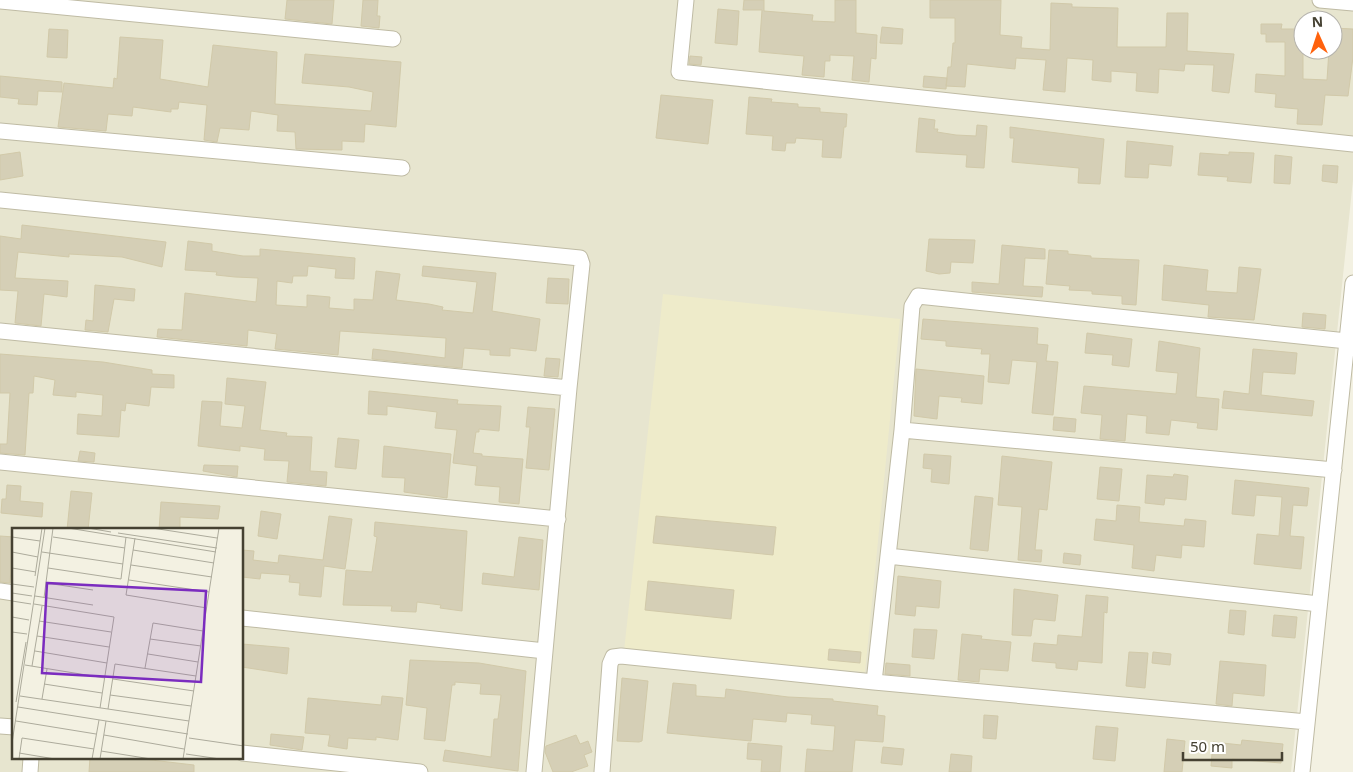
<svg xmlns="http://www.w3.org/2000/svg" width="1353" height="772" viewBox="0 0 1353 772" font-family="'Noto Sans',sans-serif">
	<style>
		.residential { fill: #e7e5cf; fill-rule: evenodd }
		.education { fill: #eeebca }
		.building { fill: #d5cfb6; stroke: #d1c9a9 }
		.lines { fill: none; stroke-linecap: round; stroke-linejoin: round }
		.minor-casing { stroke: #bfbba4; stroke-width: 17 }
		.minor { stroke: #fff; stroke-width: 15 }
		.inset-road { fill: none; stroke: #adab9c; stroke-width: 1 }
		.view { fill: #7b2cbf; fill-opacity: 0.15; stroke: #7b2cbf; stroke-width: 2.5 }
		.inset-edge { fill: none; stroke: #454132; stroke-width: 2.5 }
	</style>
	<rect width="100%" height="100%" fill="#f3f1e2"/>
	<path class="residential" d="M0,0h1353v180l-62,592h-1291zM1303,20h30v30h-30zM14,530h228v228h-228z"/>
	<path class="education" d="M663,294l237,25 -35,353 -241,-21z"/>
	<path class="building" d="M287,0h47l-2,24 -47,-5z
		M363,0h15l-1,16h3l-1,12 -18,-2z
		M744,0h20v11l49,4 -1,6 23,1v-22h21v33l21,2 -1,24 -5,-1 -2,24 -17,-2 2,-24 -24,-1v6h-5l-1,16 -22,-2 2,-19 -45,-4 3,-42h-19z
		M930,0h71l-1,35 22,2 -1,11 29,2 1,-47 21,1v3l46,1 -1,39h49l1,-34h21l-1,38 47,3 -5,39 -17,-2 2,-26 -29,-1 -1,7 -25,-2 -1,24 -22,-2 1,-18 -26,-2v11l-19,-2 1,-20 -26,-2 -2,34 -22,-2 3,-30 -30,-2 -1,11 -48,-5 -2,23 -19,-1 2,-19h3l2,-24h2v-25h-25z
		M718,9l21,2 -2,34 -22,-2z
		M1261,24h21l-1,5h22v50l24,1 2,-30h4v-22l20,1v28l-5,39 -23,-1 -3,30 -25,-1 1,-15 -23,-2 1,-13 -21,-2 1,-18 29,2v-34h-19v-8h-5z
		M882,27l21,2 -1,15 -22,-1z
		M49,29l19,1 -1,28 -20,-1z
		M120,37l43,3 -3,39 48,8 5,-42 64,7 -2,52 96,7 2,-19 -24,-5 -47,-4 3,-29 96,8 -5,65 -31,-3 -1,18 -22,-1v9l-46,-1 -1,-17 -18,-1 1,-16 -27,-4 -2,19 -29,-2 -3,14 -13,-2 3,-35 -28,-3 -1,7h-7v3l-38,-5 -1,9 -24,-2 -2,17 -48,-4 6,-44 49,5 1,-10 3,1z
		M690,56l12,1 -1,8 -12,-1z
		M0,76l62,6v10l-24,-1 -1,14 -19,-1 1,-5 -19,-2z
		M924,76l23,2 -1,11 -23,-2z
		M661,95l52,5 -5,44 -52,-6z
		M749,97l23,2 -1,3 27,2v3l22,1v4l27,2 -1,13h-2l-3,31 -19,-1 1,-17 -27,-2 -1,5h-9l-1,8 -13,-1 1,-14 -27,-2z
		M919,118l16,2 -1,9h4l-1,3 19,3 20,1 1,-11 10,1 -3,42 -18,-1 1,-12 -51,-3z
		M1010,127l94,12 -4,45 -22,-1 1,-15 -67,-6 2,-24h-4z
		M1127,141l46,5 -2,20 -22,-2 -1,14 -23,-1z
		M20,152l3,24 -23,4v-25z
		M1229,152l25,1 -3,30 -24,-2 1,-4 -30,-2 2,-22 29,2z
		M1275,155l17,2 -2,27 -16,-1z
		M1323,165l15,1 -1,17 -15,-2z
		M22,225l144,17 -4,25 -40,-10 -53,-3v3l-51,-5 -3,26 53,3 -1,16 -23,-3 -3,32 -26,-3 3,-32 -18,-1v-54l21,3z
		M929,239l46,1 -2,23 -22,-1 -1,11 -11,1 -13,-3z
		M188,241l24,3v7l31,5h17v-7l95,9 -1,21 -19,-1 1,-9 -28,-3 -1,10h-14l-1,7 -15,-2 -1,24 31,2v-12l23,2 -1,11 25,2v-11l19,1 3,-29 24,3 -4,26 33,4 14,3 -1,3 31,3 4,-31 -55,-6 1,-10 73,7 -4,38 48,8 -4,32 -26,-3v8l-20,-1v-5l-26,-2 -2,20 -90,-9 1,-10 72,9 1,-20 -106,-7 -2,24 -63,-6 2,-15 -29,-4 -1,16 -90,-9 1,-8 24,1 3,-37 71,9 2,-24 -23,-1 -19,-2 1,-3 -32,-2z
		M1002,245l43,4v10l-20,-1 -2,28 20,1 -1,10 -70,-5v-10l27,2z
		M1049,250l19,1v3l23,2v2l48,2 -3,45 -14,-1v-8l-30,-2v-3l-23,-1 1,-4 -24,-2z
		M1164,265l44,5 -2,21 31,2 2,-26 22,2 -7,51 -46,-3 1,-12 -47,-5z
		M548,278l21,1 -1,25 -22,-1z
		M95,285l40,4 -1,12 -20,-2 -6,33 -23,-2 1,-10 7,1z
		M1303,313l23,2 -1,14 -23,-2z
		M923,319l115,9 -1,16 11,1 -2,16 12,1 -5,53 -21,-2 5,-51 -25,-2 -3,24 -21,-2 2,-28h-9l1,-5 -36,-3v-5l-25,-2z
		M1087,333l45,6 -3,28 -17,-2 1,-10 -28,-2z
		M1159,341l41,7 -4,49 23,2 -2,31 -20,-2 1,-5 -27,-3 -2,15 -23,-2 1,-17 -20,-2 -2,27 -25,-2 2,-24 -21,-2 3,-27 92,8 2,-21 -22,-2z
		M1253,349l44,4 -2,21 -32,-2 -2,23 53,6 -2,15 -90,-8 2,-17 25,3z
		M0,354l103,8 49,8v4l22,1v13l-23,-1 -2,19 -23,-3 -1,8 -4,-1 -2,27 -42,-3 1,-20 24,2 1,-21 -27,-3v5l-23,-2 2,-15 -21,-4 -1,17h-4l-4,62 -25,-2v-9h7l3,-51h-10z
		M546,358l14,1 -2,18 -14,-1z
		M916,369l68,7 -2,28 -21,-2 1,-4 -23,-2 -2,23 -23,-3z
		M227,378l39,4 -6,48 27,3 -1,3 26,1 -2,34 17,1 -1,14 -39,-4 2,-21 -25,-1 1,-11 -25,-3v5l-42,-5 4,-45 20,1 -2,24 22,2 3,-22 -20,-2z
		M369,391l89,9 -1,4 44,2 -2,25 -20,-2v3h-3l-3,21 9,1v2l41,3 -4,45 -20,-2 1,-15 -25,-2 2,-19 -24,-3 4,-33 -22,-2 2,-16 -50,-6v9l-19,-1z
		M528,407l27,2 -6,61 -23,-2 4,-41h-4z
		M1054,417l22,2 -1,13 -22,-2z
		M338,438l21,2 -3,29 -21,-2z
		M384,446l67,8 -4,44 -43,-6 1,-14 -23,-1z
		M80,451l15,2 -1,9 -16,-1z
		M924,454l27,2 -2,28 -18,-2 1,-13 -9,-1z
		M1002,456l50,6 -5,48 -8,-1 -4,41h7l-1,12 -23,-2 4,-53 -24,-2z
		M204,465l34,1 -1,11 -34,-6z
		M1100,467l22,2 -3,32 -22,-2z
		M1174,474l14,2 -2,24 -21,-2 -1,7 -19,-2 2,-28 26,2z
		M1235,480l74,8 -2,18 -14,-1 -3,31 14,1 -3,32 -47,-5 3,-30 22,2 3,-39 -26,-2 -2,21 -22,-2z
		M7,485l14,1 -1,15 23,2 -1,14 -41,-4 1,-14h4z
		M71,491l21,2 -4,37h-21z
		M975,496l18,2 -5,53 -18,-2z
		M161,502l59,4 -2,13 -38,-2v13h-21z
		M1117,505l23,2 -1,15 45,4 1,-7 21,2 -2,26 -22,-2 -1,13 -25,-3 -2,16 -22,-3 2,-23 -40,-5 2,-21 20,2z
		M261,511l20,3 -4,25 -19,-3z
		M329,516l23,3 -7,50 -21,-3 -3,31 -22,-2 1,-12 -11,-1 1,-7 -29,-2 -1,6 -18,-2v-27l12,1 -1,9 25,3 1,-8 44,5z
		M656,516l120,11 -3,28 -120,-12z
		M375,522l92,9 -5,80 -22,-3 1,-3 -24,-3 -1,10 -25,-1 1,-5 -49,-1 3,-35 26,2 5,-35 -3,-1z
		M0,536l14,1v32h-3l-1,14 -10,-1z
		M519,537l24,3 -4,50 -57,-6 1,-11 31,4z
		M1064,553l17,2 -1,10 -17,-2z
		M898,576l43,5 -2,27 -23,-2 -1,10 -20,-2z
		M648,581l86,9 -3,29 -86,-9z
		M1014,589l44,6 -3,26 -20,-2 -2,1 -2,16 -19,-1z
		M1086,595l22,2 -1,16 -3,-1 -2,51 -24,-2 -1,9 -21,-2v-5l-24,-2 2,-18 23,2 1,-10 24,2z
		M1230,610l16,1 -2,24 -16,-2z
		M1274,615l23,2 -2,21 -23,-2z
		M914,629l23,1 -3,29 -22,-2z
		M962,634l20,2 -1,3 30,3 -3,29 -28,-2 -1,13 -21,-2z
		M242,644l47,4 -2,26 -45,-7z
		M829,649l32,3 -1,11 -32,-3z
		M1129,652l19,1 -3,35 -19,-2z
		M1153,652l18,2 -1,11 -18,-2z
		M410,660l69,3 47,8 -8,100 -75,-10 2,-11 46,7 3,-38h4l3,-24 -21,-1 1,-10 -26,-2v3h-3l-7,56 -21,-2 3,-31 -21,-3z
		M1220,661l46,4 -2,31 -31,-3 -1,13 -16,-2z
		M886,663l24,2v11l-25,-2z
		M622,678l26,3 -6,60 -3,1 -22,-1z
		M673,683l23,2v11l29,2 1,-9 62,8 45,2v2l45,5 -1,9 8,1 -2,26 -28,-2 -3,32h-47l2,-23 26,2 2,-25 -24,-2 1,-9 -25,-2 -1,9 -33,-3 -2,22 -84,-8z
		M382,696l21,2 -5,42 -22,-3v3l-28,-2 -1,11 -19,-3 2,-11 -25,-2 3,-35 73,7z
		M984,715l14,1 -2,23 -13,-1z
		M1096,726l22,2 -3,33 -22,-2z
		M271,734l33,3 -2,13 -32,-5z
		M576,735l4,9 8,-3 4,11 -8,3 4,11 -17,6h-18l-8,-20 1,-6z
		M1167,739l18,2 -3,31h-18z
		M1242,740l41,4 -2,19 -49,-4v9l-21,-2 2,-24 28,3z
		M748,743l34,3 -2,26h-19l1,-12 -15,-1z
		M883,747l21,2 -2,16 -21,-2z
		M951,754l21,2 -1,16h-22z
		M90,758h44l60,7v7h-105z"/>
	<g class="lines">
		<defs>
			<path id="minor" d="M686,0l-7,72 674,72
				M1320,0l33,3
				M0,1l393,38
				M0,131l402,37
				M0,200l580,58 2,6 -13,124 -35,384
				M0,331l569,57
				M902,430l432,40
				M0,462l558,57
				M888,556l431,48
				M0,591l14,2
				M242,618l303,33
				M874,682l28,-252 10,-124 6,-10 429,45
				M0,726l14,1
				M242,753l178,19
				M30,772l1,-14
				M602,772l8,-108 3,-7 8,-1 253,26 433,40
				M1302,772l51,-489"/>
		</defs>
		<use href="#minor" class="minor-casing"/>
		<use href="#minor" class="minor"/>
	</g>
	<g transform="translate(12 528)">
		<rect width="231" height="231" fill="#f3f1e2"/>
		<path class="inset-road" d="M56,0l148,24M76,0l23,4M140,0l65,10M106,5l99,15M0,9l28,4M41,9l72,11M123,10l-9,57 81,13M121,22l81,13M0,24l26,5M30,24l81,12M119,37l81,12M0,40l24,4M36,40l73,11 5,-42M23,48l7,-48M117,52l80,12M34,55l47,7M0,56l22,3M0,65l20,3M23,68l58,9M32,70l9,-70M0,73l19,3M22,76l80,13 -14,91M0,89l17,3M27,93l72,11M0,104l15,2M25,108l72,11M138,111l51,7M23,123l72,12M136,126l50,8M13,137l80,13M20,138l10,-60M133,140l8,-45 50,8M101,151l81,12M32,156l58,9M98,167l81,11M8,168l169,25M30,171l5,-30M4,174l10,-60M6,179l170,27M96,181l7,-45 81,12M4,193l80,13M92,207l80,14M177,210l55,8M0,215l33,-215M89,223l50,8M7,225l36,6M174,226l34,5M7,231l3,-21 72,11M80,231l7,-39M88,231l6,-38M171,231l36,-231"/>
		<path class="view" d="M35,55l159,8 -5,91 -159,-9z"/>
		<rect width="231" height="231" class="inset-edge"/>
	</g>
	<g transform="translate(1318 35) rotate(357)"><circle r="24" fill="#ffffff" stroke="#b5b3ad"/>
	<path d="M0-4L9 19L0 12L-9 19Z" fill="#ff620d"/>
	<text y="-8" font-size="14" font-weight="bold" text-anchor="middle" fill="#454132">N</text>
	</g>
	<path d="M1183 752v8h99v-8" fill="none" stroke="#454132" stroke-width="2.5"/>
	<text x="1190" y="752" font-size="15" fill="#454132" stroke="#ffffff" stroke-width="4" paint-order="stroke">50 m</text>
</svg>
